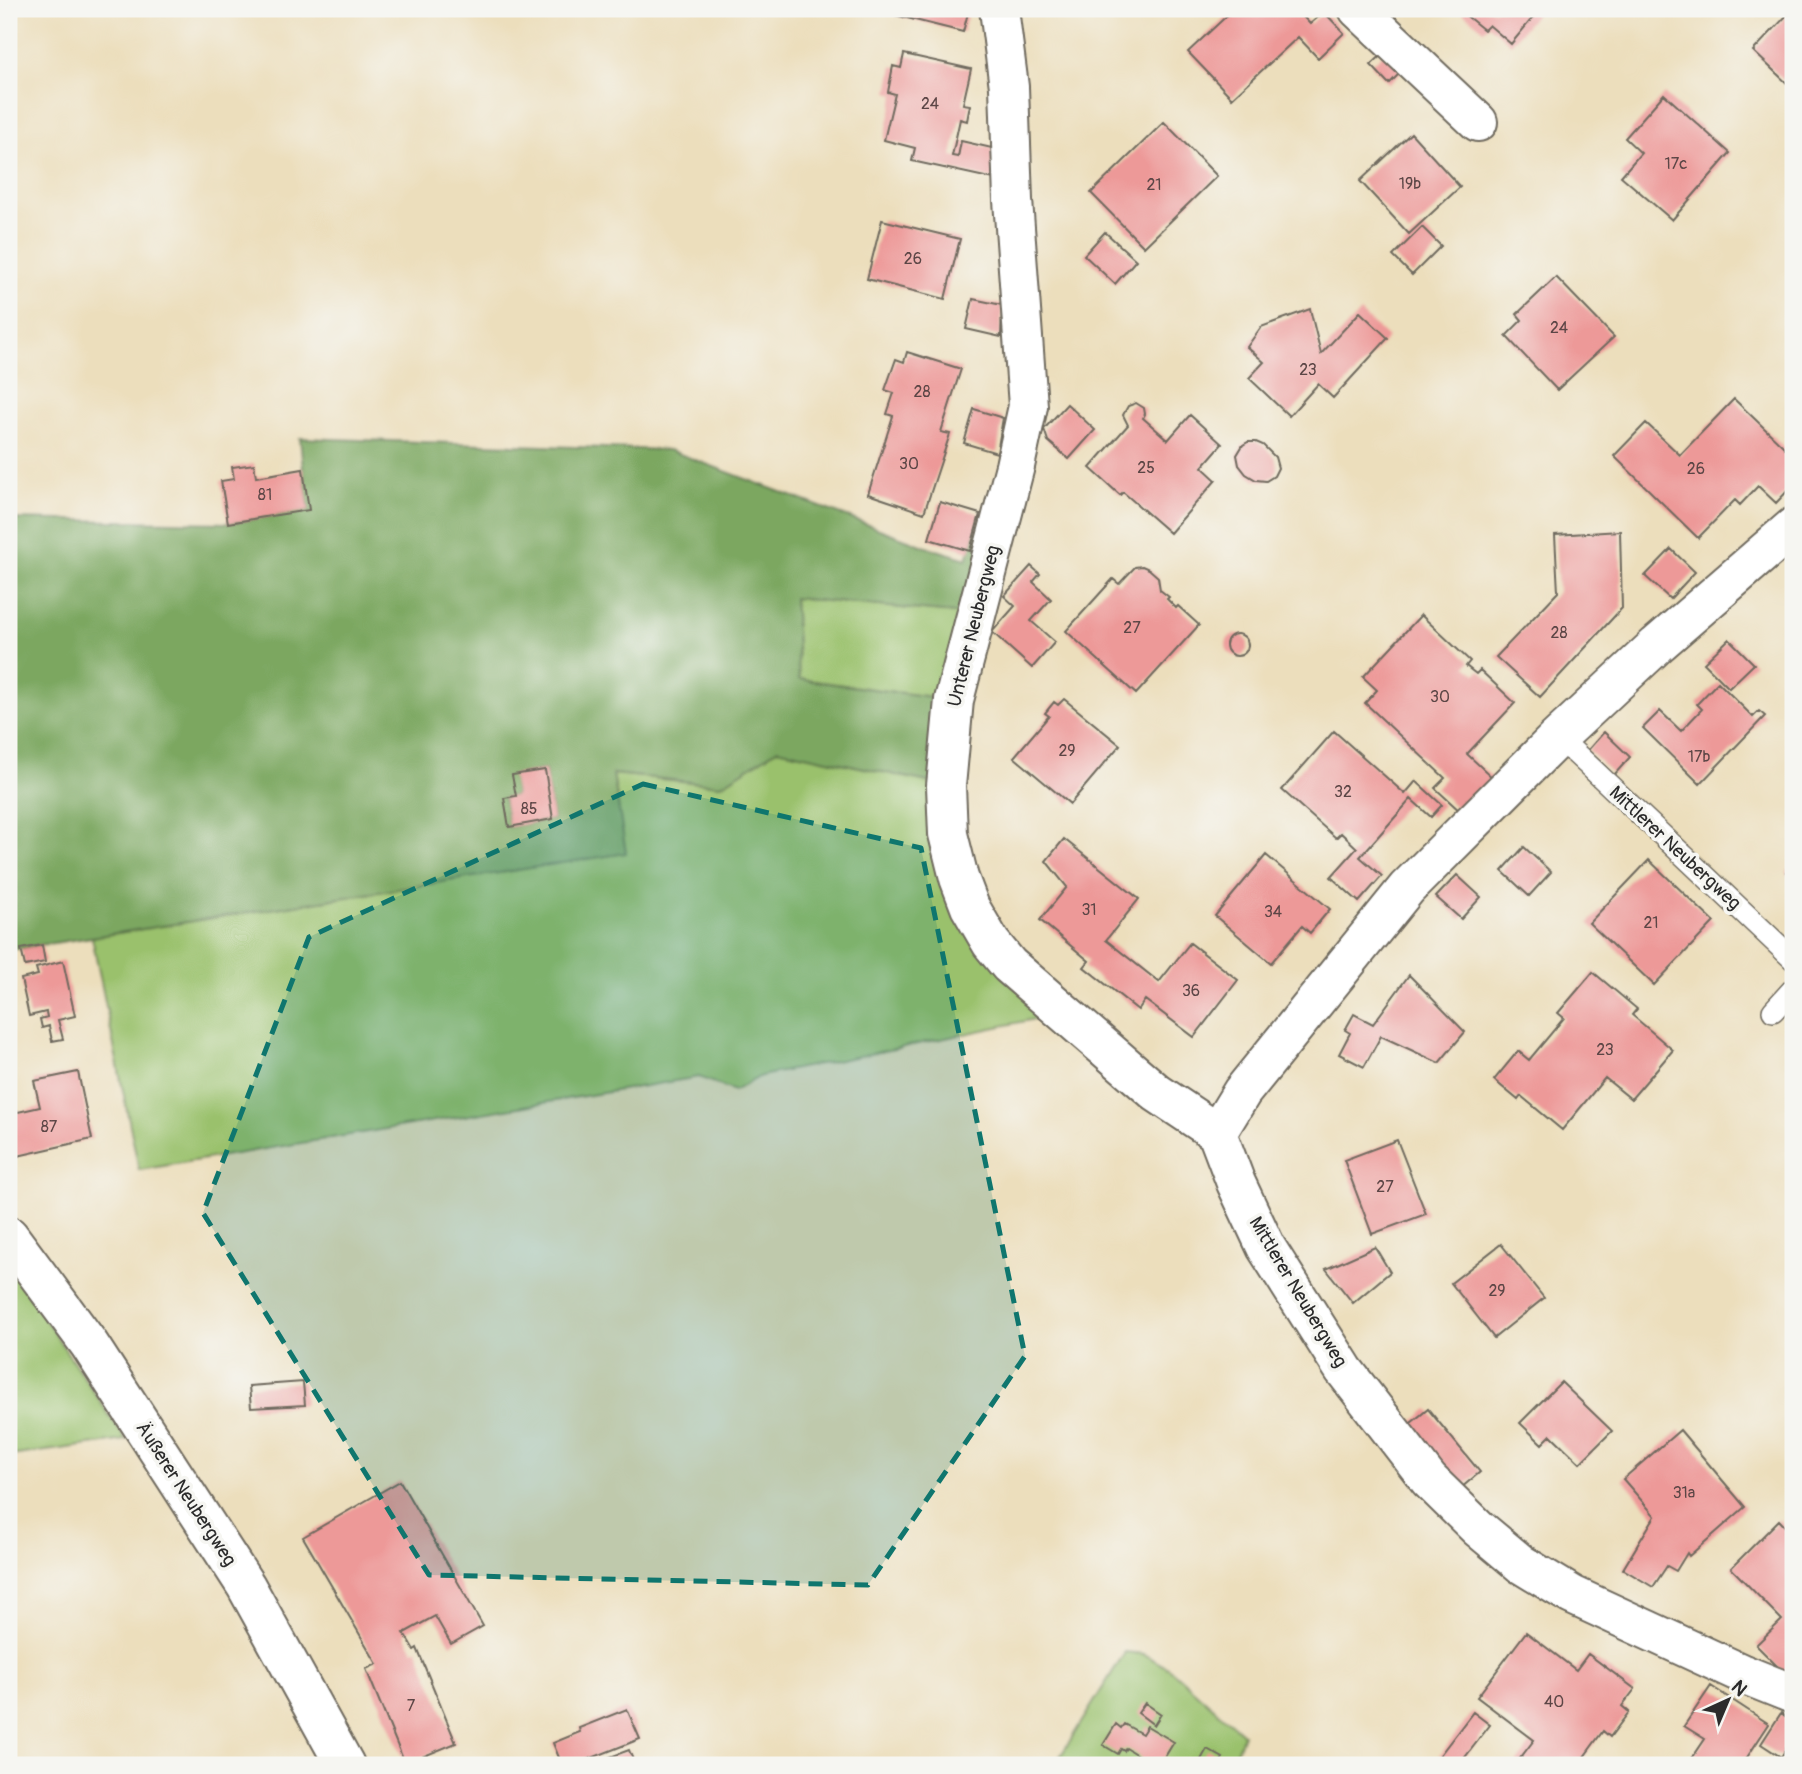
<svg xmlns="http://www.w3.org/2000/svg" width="1802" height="1774" viewBox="0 0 1802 1774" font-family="Pangolin,sans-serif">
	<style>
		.green { fill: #9ac16c; stroke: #62764c; stroke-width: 2 }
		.forest { fill: #7ba760; stroke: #536946; stroke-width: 2; fill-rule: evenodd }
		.building { fill: #ed9998 }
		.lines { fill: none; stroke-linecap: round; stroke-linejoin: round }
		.service-casing { stroke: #6f6a5e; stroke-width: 24 }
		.minor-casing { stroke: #6f6a5e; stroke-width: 42 }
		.service { stroke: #fff; stroke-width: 21 }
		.minor { stroke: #fff; stroke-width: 38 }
		.marked { fill: #0f766e; fill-opacity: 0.2; stroke: #0f766e; stroke-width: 5; stroke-dasharray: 14 9; stroke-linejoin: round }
		.labels { text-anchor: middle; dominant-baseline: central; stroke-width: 7; stroke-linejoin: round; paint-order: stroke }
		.number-label { font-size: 16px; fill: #5c4646 }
		.street-label { font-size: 19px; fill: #2b2b2b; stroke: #f6f6f2 }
	</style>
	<rect width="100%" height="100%" fill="#f6f6f2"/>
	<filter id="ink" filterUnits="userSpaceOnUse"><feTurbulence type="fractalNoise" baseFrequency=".0143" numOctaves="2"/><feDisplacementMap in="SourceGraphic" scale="14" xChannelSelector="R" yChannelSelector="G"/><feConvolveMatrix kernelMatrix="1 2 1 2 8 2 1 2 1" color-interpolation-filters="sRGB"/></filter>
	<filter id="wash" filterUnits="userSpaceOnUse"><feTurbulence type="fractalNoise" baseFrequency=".00686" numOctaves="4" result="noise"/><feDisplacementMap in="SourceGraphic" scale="28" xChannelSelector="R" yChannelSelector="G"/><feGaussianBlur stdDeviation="1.57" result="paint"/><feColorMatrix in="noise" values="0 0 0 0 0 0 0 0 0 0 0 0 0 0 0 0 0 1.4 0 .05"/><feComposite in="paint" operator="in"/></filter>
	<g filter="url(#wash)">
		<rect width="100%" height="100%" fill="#ecdebc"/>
		<path class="green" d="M794,598l181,17 -21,85 -155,-21z
			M778,749l168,37 13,92 95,125 -15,15 -145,31 -133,27 -27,15 -35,-14 -560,93 -47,-233 534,-84 -13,-79 108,11z
			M9,1266l117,174 -117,16z
			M1125,1652l18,2 27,15 73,65 -12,31h-176z"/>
		<path class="forest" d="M300,438l369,12 258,97 40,12 10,-31 20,6 -22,81 -181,-17 5,81 155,21 -8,86 -168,-37 -57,36 -108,-11 13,79 -617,97v-431l219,4 81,-13 -6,-41zM545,770l8,49 -44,8 -5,-29 12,-2 -3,-21z"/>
		<g id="blocks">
			<path class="building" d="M871,9h98l-6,23z
				M1234,9h62l14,15 14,-12 20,21 -26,25 -20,-21 -66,61 -44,-46z
				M1458,9h82l-29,35 -22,-19 -5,5z
				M1787,9h6v80l-40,-38 37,-39z
				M1391,46l17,19 -19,19 -18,-19z
				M904,54l67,15 -8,35 7,1 -3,16 -7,-2 -8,37 6,1 3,-16 31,7 2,31 -82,-18 3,-13 -31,-8 11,-46 -7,-2 5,-26 8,2z
				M1664,94l66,59 -58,67 -51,-44 20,-23 -16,-15z
				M1164,122l53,54 -73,71 -53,-54z
				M1411,133l49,54 -51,47 -49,-53z
				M882,220l78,19 -15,60 -78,-20z
				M1422,227l19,19 -29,29 -19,-19z
				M1105,232l31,28 -21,24 -31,-29z
				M1556,277l58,60 -57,53 -51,-54 16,-16 -5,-6z
				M973,299l29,6 -1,32 -35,-8z
				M1310,309l11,45 39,-42 28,26 -55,60 -15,-14 -29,32 -40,-38 15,-16 -17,-15 14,-20z
				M907,352l54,17 -20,63 9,2 -26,79 -56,-19 25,-78 -6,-2 7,-21 -9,-3 11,-31 8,3z
				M1734,399l51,49 4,-5 4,4v38l-17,18 -18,-17 -18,19 -5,-5 -37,38 -84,-82 32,-33 34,32z
				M1136,403l8,5 1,6 -2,4 25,22 22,-25 32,29 -20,23 14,13 -46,53 -47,-41 -3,3 -30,-27 38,-43 -5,-10 5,-9z
				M1067,404l28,26 -26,29 -21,-18 -4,-12z
				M974,409l29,9 -6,35 -33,-10z
				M1248,442h8l7,3 12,12 3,11 -4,8 -8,5 -10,-1 -10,-6 -7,-9 -2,-10 6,-10z
				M254,464l2,13 47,-8 6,41 -81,13 -7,-42 13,-2 -2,-12z
				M940,502l40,12 -10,37 -41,-12z
				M1620,531l2,77 -82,89 -44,-40 62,-65 -3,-57z
				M1671,549l24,23 -25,27 -25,-23z
				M1031,566l9,8 -7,8 18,17 -20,22 24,21 -23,26 -40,-36 23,-26 -11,-10z
				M1142,566l7,3 9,8 2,13 9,7 -2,2 9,9 2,-2 21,19 -63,69 -70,-63 47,-52 6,5 16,-17z
				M1421,615l49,46 -4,5 10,8 4,-4 35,33 -48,51 27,25 -32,34 -27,-25 10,-10 -80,-75 12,-13 -14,-13z
				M1226 645a11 11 0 1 1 22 0a11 11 0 1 1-22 0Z
				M1729,639l25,25 -25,24 -25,-25z
				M1718,682l35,35 6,-6 6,5 -65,68 -57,-56 17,-17 21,20 21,-22 -5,-5z
				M1064,699l56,46 -50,59 -56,-47 35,-41 -4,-3 9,-11 4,3z
				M1334,731l71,63 11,-13 26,24 -11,12 -20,-18 -51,58 22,19 -23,26 -28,-25 26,-29 -16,-15 -5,5 -54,-48z
				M1604,732l26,25 -16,18 -26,-25z
				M545,770l8,49 -44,8 -5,-29 12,-2 -4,-21z
				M1064,839l75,60 -33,41 53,42 31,-39 48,37 -44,57 -49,-37 -7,10 -54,-43 5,-6 -49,-41 27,-33 -21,-26z
				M1524,847l27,25 -22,24 -27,-25z
				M1266,855l64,54 -20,24 -8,-7 -31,37 -56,-47z
				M1649,860l65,62 -60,63 -65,-62z
				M1793,865v14l-7,-7z
				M1457,875l24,22 -20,22 -25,-22z
				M42,945l3,17 -20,4 -4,-17z
				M63,961l12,55 -17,4 5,19 -11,2 -3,-15 -7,2 -2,-9 7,-2 -1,-5 -17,4 -8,-37 17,-4 -2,-7z
				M1593,972l44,37 -5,6 41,35 -42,49 -26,-21 -43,52 -41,-34 -3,4 -24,-20 24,-29 11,9 35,-42 -6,-5z
				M1409,975l56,57 -26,31 -58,-27 -17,31 -25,-13 11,-21 -5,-3 9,-16 19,10z
				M78,1072l14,67 -83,19v-44l31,-7 -6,-26z
				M1397,1140l29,74 -54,20 -28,-74z
				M1501,1244l43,54 -50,40 -43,-55z
				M1375,1247l15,25 -37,31 -27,-34z
				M303,1382l2,23 -54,3 -2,-22z
				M1561,1382l51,49 -32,32 -29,-28 -9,9 -22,-21z
				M1428,1409l52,63 -19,16 -20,-17 -36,-43z
				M1680,1430l65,77 -56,49 -2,-3 -11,18 -9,-5 -14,21 -30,-18 32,-53 -32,-37z
				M400,1481l83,145 -32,18 -16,-28 -31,17 10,17 3,-2 39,95 -51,21 -39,-95 11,-5 -74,-127z
				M1779,1520l14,15v140l-3,4 -34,-34 26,-25 -51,-52z
				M1526,1632l50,38 12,-16 47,35 -13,17 7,6 -19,25 -7,-6 -25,34h-63l19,-25 -57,-43z
				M1711,1686l58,38 -27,41h-42l-9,-5 14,-21 -21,-13z
				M1145,1703l16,11 -7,11 -16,-12z
				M627,1709l13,30 -66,26h-12l-9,-22 27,-11 -1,-4z
				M1473,1712l17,13 -31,40h-5l-14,-10z
				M1781,1713l12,9v16l-12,19 -20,-13z
				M1116,1724l5,4 3,-4 18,10 5,-8 27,16 -14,23h-22l4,-7 -16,-10 -2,3 -3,-2 -3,5 -15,-9z
				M1207,1749l16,9 -4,7h-21z
				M629,1750l6,15h-22l-3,-8z"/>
		</g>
	</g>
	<g filter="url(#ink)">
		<use href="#blocks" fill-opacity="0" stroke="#6f6a5e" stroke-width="2"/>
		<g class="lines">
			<defs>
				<path id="service" d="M1555,740l19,12 14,13 205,194
					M1773,1011l20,-22"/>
				<path id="minor" d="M999,9l10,78 4,113 15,206 -13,60 -61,234 -8,86 2,48 11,44 11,29 21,36 18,22 148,128 60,40
					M1358,9l120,113
					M1217,1133l25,-41 165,-204 148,-148 102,-95 136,-118
					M1217,1133l19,50 30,64 78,123 85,110 49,48 43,36 51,31 171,79 50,20
					M9,1236l80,108 157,242 99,179"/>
			</defs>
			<use href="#service" class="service-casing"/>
			<use href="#minor" class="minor-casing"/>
			<use href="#service" class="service"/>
			<use href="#minor" class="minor"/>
		</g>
	</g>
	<path class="marked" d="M643,784l278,64 104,508 -157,229 -439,-10 -226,-362 106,-276z"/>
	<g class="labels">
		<g class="number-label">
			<text x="930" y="104">24</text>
			<text x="1676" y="164">17c</text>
			<text x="1410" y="184">19b</text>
			<text x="1154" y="185">21</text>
			<text x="913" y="259">26</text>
			<text x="1559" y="328">24</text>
			<text x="1308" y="370">23</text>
			<text x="922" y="392">28</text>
			<text x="909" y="464">30</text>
			<text x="1146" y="468">25</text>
			<text x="1696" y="469">26</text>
			<text x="265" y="495">81</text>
			<text x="1132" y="628">27</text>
			<text x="1559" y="633">28</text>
			<text x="1440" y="697">30</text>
			<text x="1067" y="751">29</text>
			<text x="1699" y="757">17b</text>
			<text x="1343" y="792">32</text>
			<text x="529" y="809">85</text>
			<text x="1089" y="910">31</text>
			<text x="1273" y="912">34</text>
			<text x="1651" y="923">21</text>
			<text x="1191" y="991">36</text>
			<text x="1605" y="1050">23</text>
			<text x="49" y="1127">87</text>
			<text x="1385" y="1187">27</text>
			<text x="1497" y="1291">29</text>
			<text x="1684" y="1493">31a</text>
			<text x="1554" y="1702">40</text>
			<text x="411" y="1706">7</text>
		</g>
		<g class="street-label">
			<text transform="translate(974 626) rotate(-76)">Unterer Neubergweg</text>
			<text transform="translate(1675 848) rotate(43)">Mittlerer Neubergweg</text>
			<text transform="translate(1298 1292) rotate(59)">Mittlerer Neubergweg</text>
			<text transform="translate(186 1494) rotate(57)">Äußerer Neubergweg</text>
		</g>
	</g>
	<rect width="1802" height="1774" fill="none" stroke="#f6f6f2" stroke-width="35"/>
	<g transform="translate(1728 1700) rotate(44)" stroke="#f6f6f2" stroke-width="5" paint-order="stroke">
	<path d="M0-5L12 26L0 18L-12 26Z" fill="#2b2b2b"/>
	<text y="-10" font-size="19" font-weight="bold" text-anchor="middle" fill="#2b2b2b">N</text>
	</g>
</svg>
